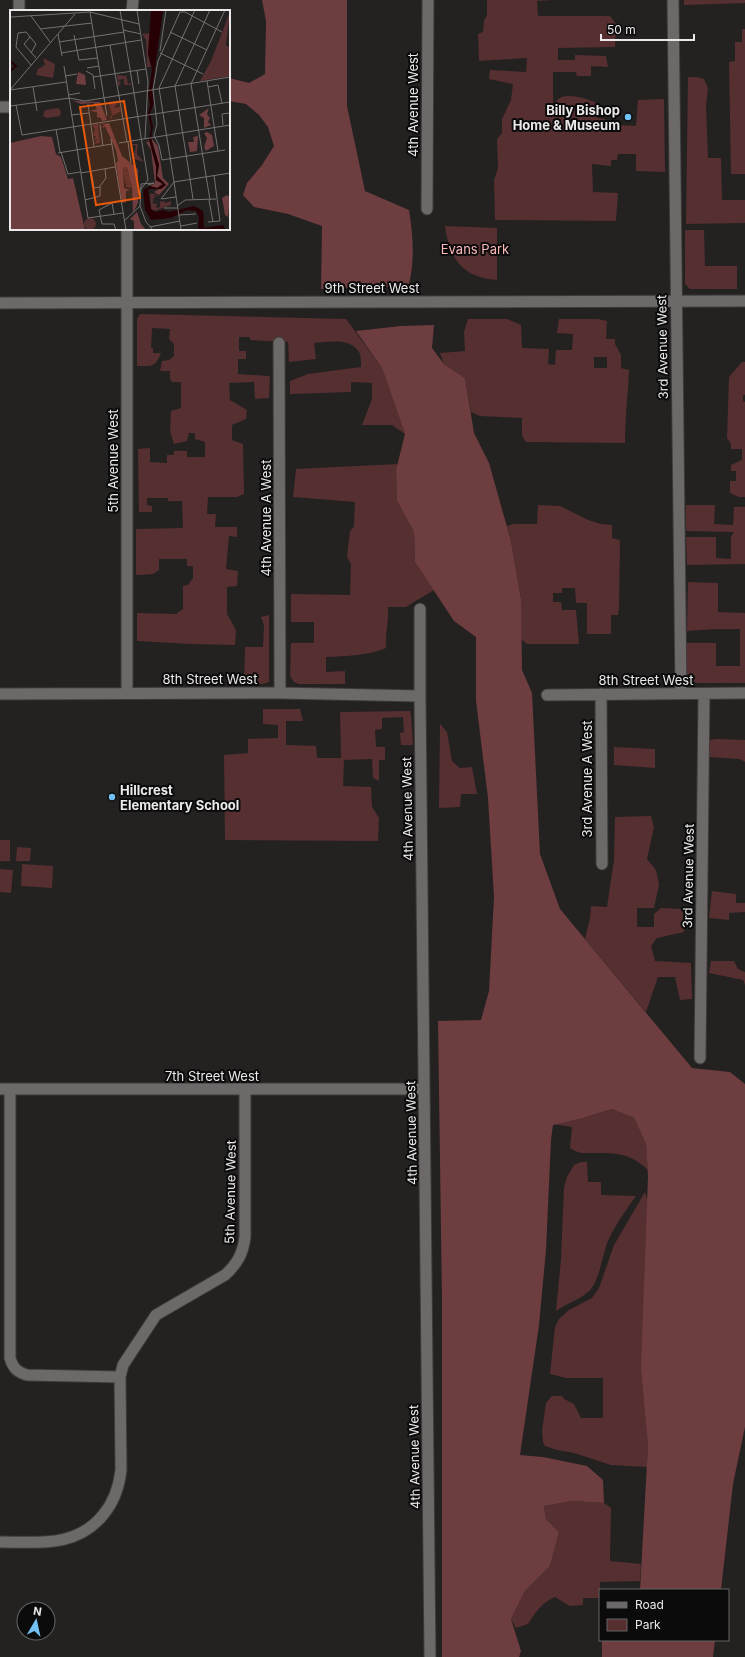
<svg xmlns="http://www.w3.org/2000/svg" width="745" height="1657" viewBox="0 0 745 1657" font-family="Inter,sans-serif">
	<style>
		.green { fill: #562f31; fill-rule: evenodd }
		.forest { fill: #6d3d3f }
		.lines { fill: none; stroke-linecap: round; stroke-linejoin: round }
		.minor-casing { stroke: #3e3b3b; stroke-width: 13 }
		.tertiary-casing { stroke: #3e3b3b; stroke-width: 13 }
		.minor { stroke: #6d6969; stroke-width: 11 }
		.tertiary { stroke: #6d6969; stroke-width: 11 }
		.poi-dot { fill: #71c1f4; stroke: #0c0b0b; stroke-width: 1.5 }
		.labels { text-anchor: middle; dominant-baseline: central; stroke-width: 4; stroke-linejoin: round; paint-order: stroke }
		.street-label { font-size: 13px; fill: #ebe9e9; stroke: #0c0b0b }
		.poi-label { font-size: 13px; font-weight: bold; fill: #ebe9e9; stroke: #0c0b0b; text-anchor: end }
		.park-label { font-size: 13px; fill: #fbb8ba; stroke: #0c0b0b }
		.inset-river { fill: none; stroke: #260005; stroke-width: 2 }
		.inset-road { fill: none; stroke: #747171; stroke-width: 1 }
		.view { fill: #e8590c; fill-opacity: 0.15; stroke: #e8590c; stroke-width: 2 }
		.inset-edge { fill: none; stroke: #ebe9e9; stroke-width: 2 }
	</style>
	<rect width="100%" height="100%" fill="#242121"/>
	<path class="green" d="M487,0h66l-16,1 1,15h72l6,8 -1,23 -57,1v12h17v-5l31,1 2,11 -17,-1v10h-14l-1,-4h-23v32c2,-2 5,-5 7,-6 9,-5 29,1 38,6l-1,14 8,1v5l31,2 2,-26 26,-1 1,73 -29,-1v-17h-18l-1,6h-6v6l-19,-2 1,28 25,1 -2,28 -121,-1 -1,-40 4,-12 -1,-29 5,-6v-14l9,-19 2,-16 -24,-5 1,-9 36,2 1,-14 -48,3 -1,-27 5,-2 1,-11 3,-6z
		M684,0h61v3l-61,2z
		M742,29h3v145h-14l-2,-112 6,-1v-19h7z
		M688,77h8l8,2 4,9 -2,18 2,52h13l1,42h23v23l-59,1z
		M445,226l52,2v52c-35,-3 -47,-20 -52,-54z
		M685,230h19l1,36h32v23h-47l-5,-5z
		M140,314l206,5 36,49 23,66 -13,-9h-30l10,-26v-16l-21,-1v10l-61,2v-13l18,-7 53,-7c0,-4 0,-9 -1,-13 -8,-17 -31,-12 -46,-11l2,16 -27,3 -1,-20 -38,-2v-3h-11v14h7v8h-8v15l32,2 -1,22 -14,1 -1,-17 -25,1 1,17 17,10 -1,9 -14,6v15l11,4 1,50 -7,3h-29l-1,17h9l-1,13h22v10l-8,-1 -3,33 12,2 -1,15 -10,1v27l9,16 -1,15 -45,-1 -53,-3v-28l39,1 7,-5v-23l5,-1 5,-7v-12h-6v-7h-28v11l-6,4 -17,1v-46l47,-1 -1,-27h-14v-3h-21v7l5,1v6h-13l-1,-63 12,-1v14l17,1v-8h7v-4h13v6h18v-15l-10,-3v-6h-6l-2,8 -13,3 -4,-13 1,-20 10,-3v-26h-9l-2,-3v-8h-10l2,-10 7,-1 5,-4v-12l-5,-5 1,-10 -18,-1 -1,20h2v5h8c-6,15 -9,13 -24,13v-47z
		M468,319h39l14,6 1,23 27,1 -1,15 7,1 1,-15h16l1,-16 -16,-1 2,-14h39l9,2 -1,18h9v5l6,11v13l8,2c-1,25 -4,48 -4,73l-99,-1 -4,-6v-18l-42,-2 -9,-4 -6,-34 -21,-14 -4,-11 25,-2 -1,-19zM594,357h13v11h-13z
		M742,362h3v33h-2v6l2,1v95h-6l-9,-4v-12h6v-10h-5v-6l11,-5v-11h-11v-5l-4,-6 2,-61z
		M398,464l-2,6 1,31 17,31 1,30 19,28 -28,17h-18c1,14 -3,27 -2,41 -21,8 -39,8 -60,9v15l19,-1v13h-46l-5,-2 -4,-6 1,-33h23v-21h-23v-28l59,1 1,-31 -4,-7 3,-26 4,-4 1,-25 -62,-5 3,-28z
		M538,505l22,1 28,14 13,4 11,1v13l8,2 -1,68 -1,7h-7v19h-24v-31h-11l-1,-15h-13v5h-9v9h8l1,8h14l3,34h-52l-6,-5v-40l-10,-58 -4,-15 6,-2h24z
		M686,505h29l-1,19 19,1 1,-18h11v57l-58,1 -1,-28h30v21l15,1v-22l3,-5 -48,-1z
		M688,582l30,1v29l27,1v70h-48l-9,-3 -2,-16v-21h30v23h24v-37h-24l-29,2z
		M269,615v67l-6,2h-19l1,-37h18l1,-22 -3,-8z
		M263,709h37l3,12h-17v24l30,1 1,12h24l-1,-46 70,-1 1,4 2,30h-12l-1,-12 4,-1 -1,-15 -21,1v11l-7,1 1,17h9v13h-6v21l-6,-3 -1,-19 -28,1 -1,26 28,1 1,20 7,11 -1,23 -153,-1 -1,-85 24,-2v-14l30,-1v-13l-15,-1z
		M440,724l7,8 5,29 8,7 12,-1 5,27h-16l-1,13 -21,1z
		M717,739l28,1v22l-5,-3 -31,-2 -1,-17z
		M614,747l41,2v19l-41,-3z
		M651,816l3,11 -7,32 9,11 3,15 -5,23h-17v19h17v-13l7,-6 22,1 1,23 -27,6 -6,8 4,15 36,2 1,36 -12,1 -5,-23h-17l-12,35 -61,-73 5,-21 1,-12 16,1 7,-47 1,-43z
		M0,840h10v21h-10z
		M17,847l14,1 -1,13h-14z
		M22,864l31,2 -1,22 -31,-2z
		M0,869l13,1 -2,23 -11,-1z
		M712,891l24,3v9h9v9l-16,1v7l-20,-2z
		M711,961h23l4,8 7,3v13l-2,-5 -34,-7z
		M612,1109l22,9 12,26 2,26c-18,-17 -31,-17 -54,-17 -11,0 -15,1 -24,-5l2,-21 -19,-3 30,-6z
		M581,1162h6l1,20h13v13l35,1c-10,14 -21,29 -28,45 -6,14 -8,38 -18,49 -10,10 -23,13 -34,21l5,-52 3,-71 3,-11 7,-12z
		M645,1192l2,7 1,246 -1,22 -36,-2 -37,-12 -17,-3 -12,-4 -2,-4 -1,-11 4,-28 6,-7h10l2,3 10,5 7,14h22v-40h-37l-16,-4 5,-47 4,-8 10,-9 23,-12 7,-10 15,-43z
		M573,1501l31,2 7,5 -1,53 31,3 -1,17 -40,1v16h-17v7l-13,1 -15,-9c-12,5 -20,15 -27,27l-12,4 -5,-9 14,-28 25,-25 9,-34 -13,-13 -2,-13z"/>
	<path class="forest" d="M262,0h85v106l18,85 44,19c4,25 6,50 0,74l-14,3h-30l-44,2 1,-63 -34,-12 -34,-7 -11,-12 4,-12 15,-18 12,-19 -6,-19 -9,-12 -13,-11 -17,-3v-23l20,5 16,-9 1,-53z
		M434,325l-2,23 12,16 21,14 9,55 15,30 22,78 10,58 1,71 10,23 8,161 20,55 132,159 38,4 15,12v343l-12,57 -12,106h-81l8,-145 -7,-77 7,-192 -2,-32 -12,-26 -22,-9 -29,9 -30,7 -2,15 -5,110 -7,75 -19,130 23,2 44,9 16,14 1,23 -31,-2 -29,5 2,13 13,13 -9,34 -25,25 -14,28 10,32 -2,6h-77v-356l-4,-280 43,-1 8,-29 5,-94 -6,-99 -12,-97v-64l-22,-16 -39,-59 -1,-30 -17,-31 -1,-31 9,-36 -23,-66 -26,-37 45,-5z
		M602,1640h113l-2,17h-111z"/>
	<g class="lines">
		<defs>
			<path id="minor" d="M19,0v11
				M673,0l8,693
				M132,11l1,-11
				M0,107h11
				M427,209l1,-209
				M127,229v464
				M279,343l1,350
				M420,609v87l10,961
				M0,694l280,-1 140,3
				M601,694l1,170
				M547,695l198,-2
				M700,1058l4,-364
				M0,1089h424
				M10,1089v269c3,10 7,14 17,17l93,2
				M0,1542c38,0 76,6 103,-27 11,-13 16,-27 18,-45l-1,-93 3,-12 33,-50 69,-40c12,-11 18,-21 20,-38v-147"/>
			<path id="tertiary" d="M0,303l745,-2"/>
		</defs>
		<use href="#minor" class="minor-casing"/>
		<use href="#tertiary" class="tertiary-casing"/>
		<use href="#minor" class="minor"/>
		<use href="#tertiary" class="tertiary"/>
	</g>
	<g class="poi-dot">
		<circle cx="628" cy="117" r="4"/>
		<circle cx="112" cy="797" r="4"/>
	</g>
	<g class="labels">
		<g class="street-label">
			<text transform="translate(413 105) rotate(-90)">4th Avenue West</text>
			<text x="372" y="288">9th Street West</text>
			<text transform="translate(662 347) rotate(-91)">3rd Avenue West</text>
			<text transform="translate(113 461) rotate(-90)">5th Avenue West</text>
			<text transform="translate(266 518) rotate(-90)">4th Avenue A West</text>
			<text x="210" y="679">8th Street West</text>
			<text x="646" y="680">8th Street West</text>
			<text transform="translate(587 779) rotate(-90)">3rd Avenue A West</text>
			<text transform="translate(407 809) rotate(-91)">4th Avenue West</text>
			<text transform="translate(688 876) rotate(-89)">3rd Avenue West</text>
			<text x="212" y="1076">7th Street West</text>
			<text transform="translate(411 1133) rotate(-91)">4th Avenue West</text>
			<text transform="translate(230 1192) rotate(-89)">5th Avenue West</text>
			<text transform="translate(414 1457) rotate(-91)">4th Avenue West</text>
		</g>
		<g class="poi-label">
			<text x="620" y="110">Billy Bishop<tspan x="620" dy="15">Home &amp; Museum</tspan></text>
			<text x="120" y="790" text-anchor="start">Hillcrest<tspan x="120" dy="15">Elementary School</tspan></text>
		</g>
		<g class="park-label">
			<text x="475" y="249">Evans Park</text>
		</g>
	</g>
	<g transform="translate(10 10)">
		<rect width="220" height="220" fill="#242121"/>
		<path d="M220,2l-4,32 1,3 3,-1v30l-30,5 11,-20zM140,23l-2,22 3,12h-4l-1,-27 -4,-6zM33,48l12,6 -2,14 -17,-3 2,-6 7,-4zM116,63l2,11 3,-1v2h-7v-6l-6,1 3,3 -3,4 -1,-12 9,1zM99,92l8,1 -3,5 6,-1 1,4 -9,5v3l-3,-2 3,-1 -2,-9h2h-3zM48,98l3,3 -1,5 -13,2 -4,-2 2,-6zM94,113l4,6 -2,-2 -5,1 3,-4 -6,1 2,18 -6,1 3,-5 -3,1 2,-4h-3l2,-7 -3,-4zM119,134h9l-1,10 7,8 -13,-4 4,-2 -5,-3 4,1 2,-8zM117,157l2,3h-3l4,2 2,16 -6,-1v-3l3,1 -4,-2 -2,-15zM140,184h5l5,3 -6,-2 -1,1 3,1 -4,2 2,1 -2,3 5,1 -1,4 4,-1v-6l3,1 1,-2 1,3 6,-2v4l-17,6 -3,-2zM74 214a6 6 0 1 1 12 0a6 6 0 1 1-12 0Z" fill="#562f31"/>
		<path d="M68,62l7,3 1,10 -10,-1zM63,91l27,1 7,18 -5,1 -1,-3 -4,-1v-5l-7,-1 7,-2 -3,-6 -13,1zM199,98l-2,6 3,4 -2,4 3,3 -7,3v-10l-5,-3zM99,113l13,33 16,13v34l-5,10 -1,-27 -5,-19 -4,1 1,20 6,2 -4,1v11l-4,1 -6,-40 2,-2 -2,-11 -12,-26zM197,122l5,3 2,11 -8,5 -2,-4 3,-9 -3,-5zM31,126l11,1 4,17 5,3 7,22 5,-1 12,52h-75v-87zM188,126l-1,15 -7,1 -2,-10h6l-1,-5zM141,128l7,8 5,32 6,6 -10,11 -5,-3 12,-7 -9,-9 2,-11zM139,129l7,27v14l7,4 -6,4 -7,-2 5,-3 -4,-33 -5,-8h2zM217,185l3,2 -2,20 -3,-2 -3,-17zM127,202l4,12 5,6h-12v-9l-4,-2z" fill="#6d3d3f"/>
		<path d="M141,0h12l-11,80 2,13 -4,10 3,14 -2,11 8,27 -2,11 9,9 -5,4h-13l3,20 5,3 7,-2 6,2 25,-6 9,5 1,17 19,-3 3,5h-28l1,-13 -3,-6 -9,-1 -16,8 -20,2 -6,-10 -2,-20 7,-4 7,2 6,-4 -7,-4v-14l-7,-26 2,-12 -3,-14 2,-10 -2,-9 4,-26 -4,-16z" fill="#260005"/>
		<path class="inset-river" d="M0,51l6,5 -6,5"/>
		<path class="inset-road" d="M110,0l14,83M127,0l11,72 -3,57M80,2l17,104M21,6l19,26M1,7l79,-5 49,12M30,19l52,-6M113,20l18,4M160,22l37,18M212,22l-37,-20h-5l-22,49 -5,29 4,34 -3,12 5,9 3,15 63,-10M48,24l4,22M64,25l5,25 19,-2M20,27l-6,7 12,14M49,32l65,-10M100,35l17,97M150,41l6,-41M51,43l80,-13M150,43l43,21M21,55l-15,-18 2,-14 8,-1 10,12 -5,9M54,56l24,152 35,-5M77,58l12,-2M127,60l2,14M76,61l7,4 2,14M55,66l12,-2M83,67l53,-8M197,71l11,70M23,77l4,24M198,77l10,-2 4,18M0,80l65,-76M0,80l56,-8M124,83l14,87 -8,10M58,85l12,-2M59,88l16,3 145,-24M78,94l6,43M6,95l6,30 208,-33M0,96l60,-8M61,105l18,-2M90,115l3,21M213,115l-1,-11 8,-1M46,119l4,23M101,129l15,91M118,132l3,21M109,133l111,-18M51,142l7,22 12,-2M48,143l54,-9M81,161l3,17 6,-1M71,163l34,-6M180,169l3,20M180,169l-15,-93 35,-76M138,175l6,-2 -13,1 -1,22 6,16 7,8M151,189l13,-17 -15,-94 36,-78M151,189l15,-2M75,190l15,-4v-10l6,-8 -1,-9M199,190l4,22M200,190l-19,-116 34,-74M167,196l8,-6 31,-1M154,198h14M104,204l-2,-11 -13,7 3,14h12l2,6M169,205l17,-1M114,211l16,-15M198,212l12,-1 -6,-46M171,216l16,-3M140,217l30,-6M171,220l-7,-48 56,-9"/>
		<path class="view" d="M114,91l16,97 -44,7 -16,-98z"/>
		<rect width="220" height="220" class="inset-edge"/>
	</g>
	<rect x="599" y="1589" width="130" height="52" fill="#0c0b0b" stroke="#656464"/>
	<rect x="607" y="1602" width="20" height="6" fill="#6d6969" stroke="#656464"/>
	<text x="635" y="1609" font-size="12" fill="#ebe9e9">Road</text>
	<rect x="607" y="1619" width="20" height="12" fill="#562f31" stroke="#656464"/>
	<text x="635" y="1629" font-size="12" fill="#ebe9e9">Park</text>
	<g transform="translate(36 1621) rotate(9)"><circle r="19" fill="#0c0b0b" stroke="#656464"/>
	<path d="M0-3L7 15L0 10L-7 15Z" fill="#71c1f4"/>
	<text y="-6" font-size="11" font-weight="bold" text-anchor="middle" fill="#ebe9e9">N</text>
	</g>
	<path d="M601 34v6h93v-6" fill="none" stroke="#ebe9e9" stroke-width="2"/>
	<text x="607" y="34" font-size="12" fill="#ebe9e9" stroke="#0c0b0b" stroke-width="3" paint-order="stroke">50 m</text>
</svg>
